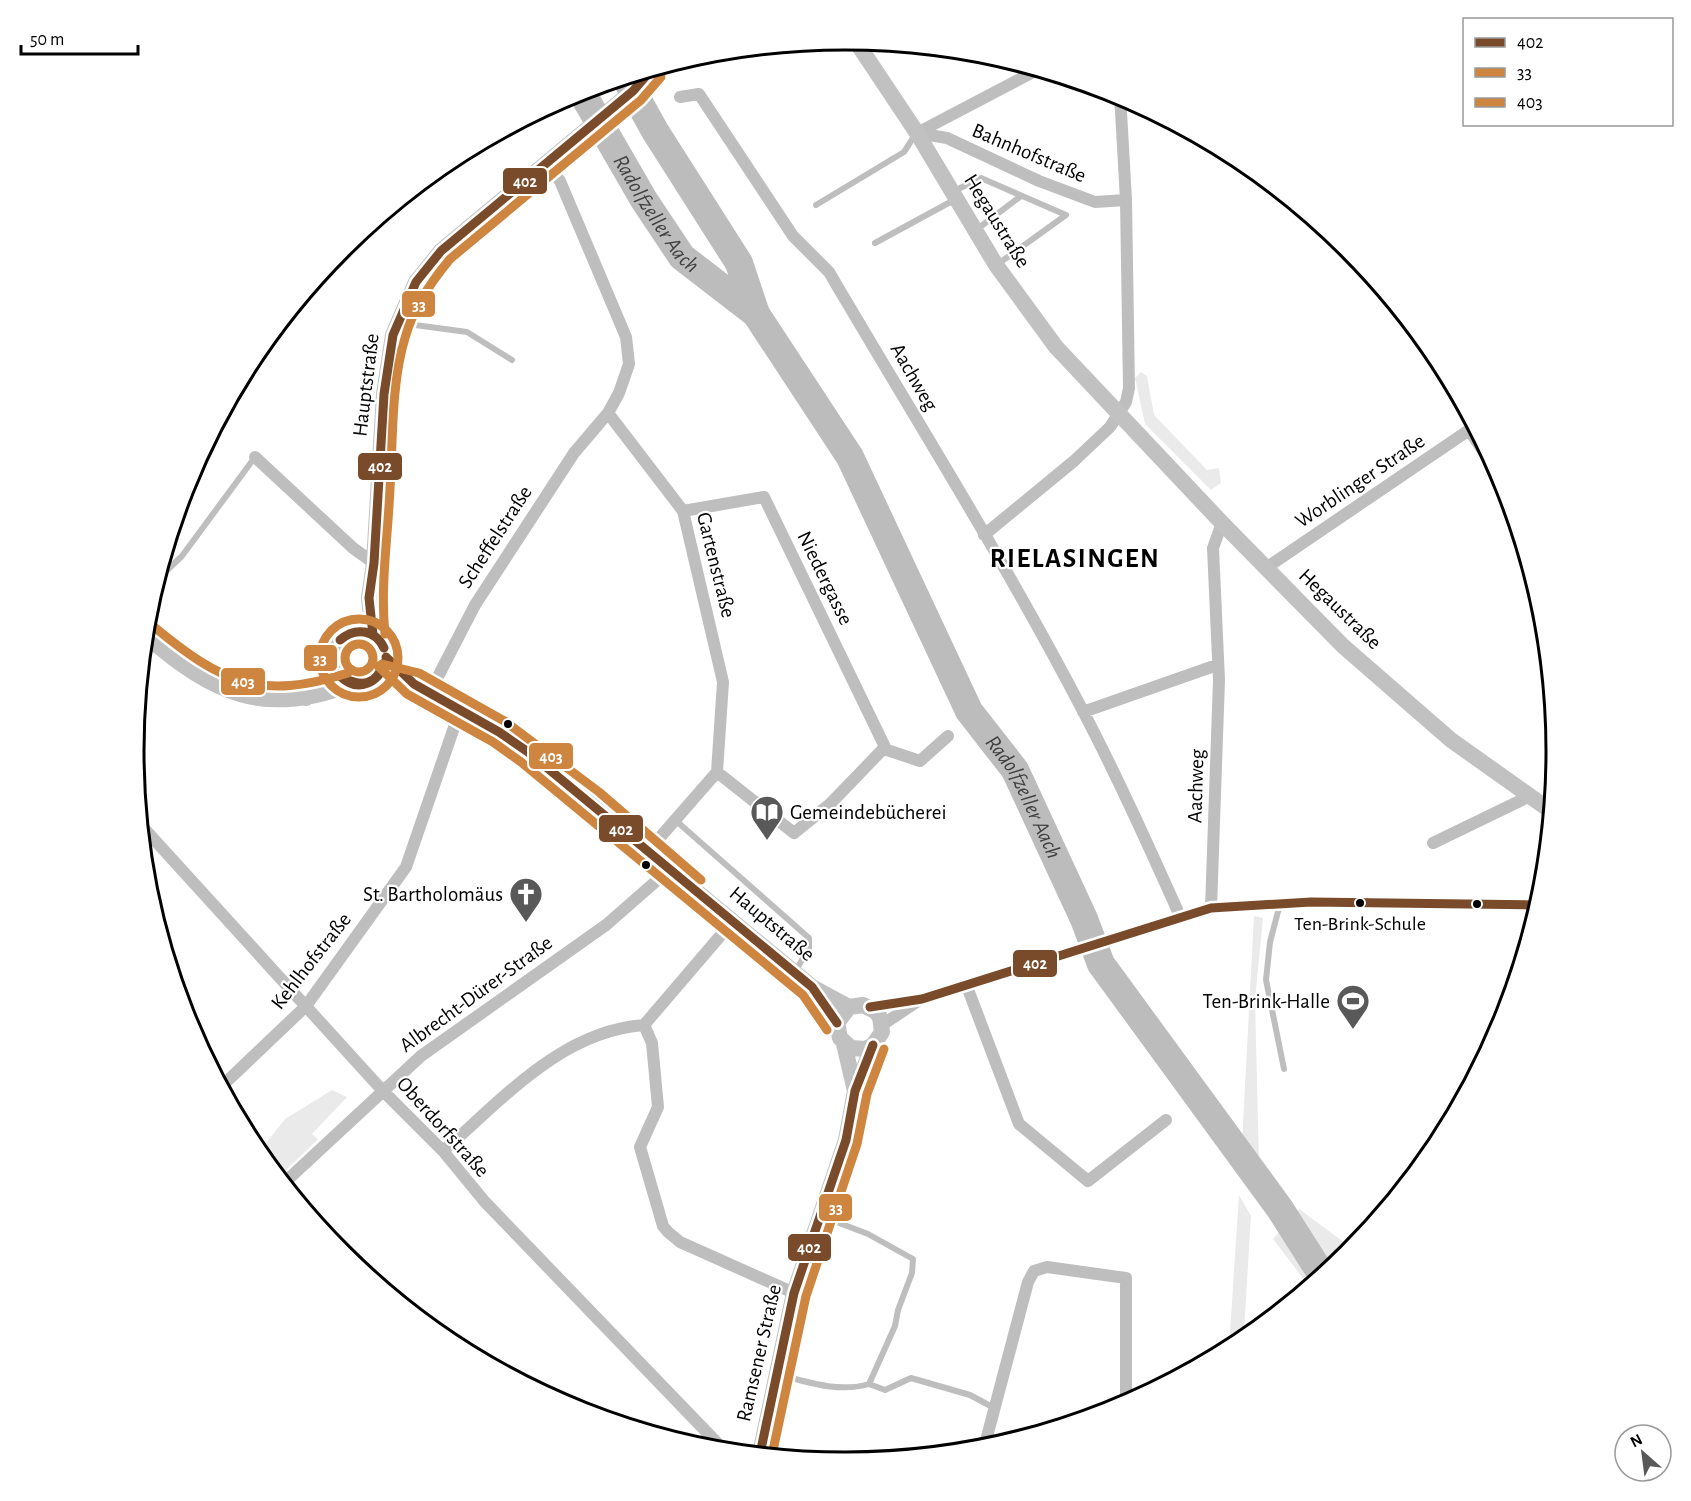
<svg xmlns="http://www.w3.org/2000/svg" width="1691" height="1501" viewBox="0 0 1691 1501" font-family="'Alegreya Sans',sans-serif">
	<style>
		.green { fill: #eaeaea }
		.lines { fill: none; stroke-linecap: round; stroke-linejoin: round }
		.river { stroke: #bcbcbc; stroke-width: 28 }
		.service { stroke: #bebebe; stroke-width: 6 }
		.minor { stroke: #bebebe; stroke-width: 12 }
		.secondary { stroke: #c1c1c1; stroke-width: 16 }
		.bus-1-casing { stroke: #fff; stroke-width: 14 }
		.bus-2-casing { stroke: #fff; stroke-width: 14 }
		.bus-3-casing { stroke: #fff; stroke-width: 14 }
		.bus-1 { stroke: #7a4b2a; stroke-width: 9 }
		.bus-2 { stroke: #cd853f; stroke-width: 9 }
		.bus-3 { stroke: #cd853f; stroke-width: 9 }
		.bus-dot { fill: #000; stroke: #fff; stroke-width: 2 }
		.labels { text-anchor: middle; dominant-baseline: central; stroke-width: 4.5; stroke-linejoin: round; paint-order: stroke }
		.bus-label { font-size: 20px; fill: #000; stroke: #fff }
		.street-label { font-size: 21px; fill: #000; stroke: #fff }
		.poi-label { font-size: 21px; fill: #000; stroke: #fff; text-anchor: end }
		.water-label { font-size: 22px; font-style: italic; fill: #404040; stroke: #fff }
		.district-label { font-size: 27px; font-weight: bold; letter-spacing: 1.5px; fill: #000; stroke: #fff }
		.rim { fill: none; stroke: #000; stroke-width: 3 }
		.line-badge { stroke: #fff; stroke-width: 2 }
		.badge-label { font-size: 16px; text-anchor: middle; font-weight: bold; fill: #fff }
	</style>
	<rect width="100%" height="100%" fill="#fff"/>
	<path class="green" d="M1141,372l6,4 7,39 53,55 12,-2 2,15 -10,7 -66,-66 -10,-46z
		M1254,916l9,2 -8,82 4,164 -17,-22z
		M332,1090l15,7 -35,37 6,5 -39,38 -20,-25 26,-33z
		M1239,1195l12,21 -7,115 -15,17z
		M1299,1209l54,40 -44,37 -36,-47z"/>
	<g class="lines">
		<g class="river">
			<path d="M625,77l30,54 84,132 17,51"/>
			<path id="s1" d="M581,91l63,109 38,57 74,57 94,143 119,254 46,59 69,149 17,45 179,245 42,66"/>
		</g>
		<path class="service" d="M952,192l29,-14 85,37 -68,49
			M816,205l88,-53 11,-17
			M976,230l45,-34
			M875,243l79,-43
			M400,323l67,9 45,28
			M158,579l24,-23 73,-99
			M674,819l135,119v10l-14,24
			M1280,904l-10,38 -4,38 18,89
			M777,1374c30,8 62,19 92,10l26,-58 3,-16 14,-37 1,-14 -45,-25 -47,-18
			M869,1384l16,6 26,-12 59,17 26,14"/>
		<path class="minor" d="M680,97l19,-3 94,142 36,36c85,145 176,289 254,439 35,67 66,136 97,205
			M917,133l30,5 92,43 56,21 31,-2
			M917,133l122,-64
			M608,413l75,98 40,171 -6,90 -69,79
			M1469,430l35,51
			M255,457l98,91 21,15
			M683,511l81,-14 121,250 -55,57 -36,29 -77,-61
			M984,535l90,-74 36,-34 16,-25 3,-14 -3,-188 -6,-106
			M1266,568l209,-142
			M430,692l45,-87 99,-152 34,-40 11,-20 10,-29 -3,-27 -66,-156 -13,-17
			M1083,712l134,-47
			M884,749l36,12 28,-25
			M141,825l241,265 61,61 42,51 239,248
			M1433,843l95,-46
			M1211,908l8,-228 -6,-132 9,-25
			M966,984l53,140 69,57 78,-61
			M870,1007l52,-8 289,-91 100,-6 228,3
			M644,1025l8,18 6,64 -18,40 23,79 5,6 12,10 114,51
			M882,1025l36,-24
			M222,1086l84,-80 100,-139 54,-157
			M443,1151c59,-51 118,-120 201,-126l89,-104
			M284,1183l137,-127 185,-131 64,-56
			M984,1448l44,-166 6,-11 13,-4 79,11v125"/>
		<path class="secondary" d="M855,40l62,93 79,132 60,82 166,176 121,123 108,94 100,71
			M332 658a27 27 0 1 1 54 0a27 27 0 1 1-54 0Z
			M145,635c68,59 119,83 207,49
			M373,635l-4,-37 5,-35 10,-169 9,-59 23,-53 25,-31 192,-160 19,-22
			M379,676l35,8 16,8 98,60 284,235 37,20
			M306,698l27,-32
			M844,1044l11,47
			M760,1454l34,-161 52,-153 9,-49 18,-46 9,-13 -2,-15 -5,-6 -12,-6 -14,2 -12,16 3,15 11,10 15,1 7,-4"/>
		<defs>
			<path id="bus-1" d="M373,635l-4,-37 5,-35 10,-169 9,-59 23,-53 25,-31 192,-160 19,-22
				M340,640c15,-13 35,-11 44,8
				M386,657l28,27 85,48 29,20 284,235 25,36
				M341,677c21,10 34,10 44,-15
				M341,677c17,16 38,6 44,-15
				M870,1007l52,-8 289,-91 100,-6 228,3
				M760,1454l34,-161 52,-153 9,-49 18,-46"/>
			<path id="bus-2" d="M320 658a39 39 0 1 1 78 0a39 39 0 1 1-78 0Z
				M385,634c-5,-48 3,-97 5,-146 3,-47 1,-104 15,-150 8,-30 25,-55 45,-79l191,-159 20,-23
				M378,666l29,28 86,48 28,20 282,233 24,35
				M772,1455l34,-159 51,-152 10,-50 17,-45"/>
			<path id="bus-3" d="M153,626c69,57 107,75 195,47
				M345 658a14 14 0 1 1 28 0a14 14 0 1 1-28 0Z
				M382,664l37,9 87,49 93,70 102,88"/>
		</defs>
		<use href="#bus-1" class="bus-1-casing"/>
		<use href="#bus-2" class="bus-2-casing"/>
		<use href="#bus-3" class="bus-3-casing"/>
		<use href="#bus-1" class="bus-1"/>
		<use href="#bus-2" class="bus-2"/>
		<use href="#bus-3" class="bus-3"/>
	</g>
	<defs>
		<symbol id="library-pin" viewBox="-11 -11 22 30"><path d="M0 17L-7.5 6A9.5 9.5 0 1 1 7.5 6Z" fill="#595959" stroke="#fff"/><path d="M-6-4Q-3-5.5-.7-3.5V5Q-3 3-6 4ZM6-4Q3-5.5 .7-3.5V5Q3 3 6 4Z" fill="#fff"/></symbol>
		<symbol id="church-pin" viewBox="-11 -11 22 30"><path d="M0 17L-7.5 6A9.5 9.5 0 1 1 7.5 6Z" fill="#595959" stroke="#fff"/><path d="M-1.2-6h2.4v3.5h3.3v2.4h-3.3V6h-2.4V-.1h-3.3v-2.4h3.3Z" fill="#fff"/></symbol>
		<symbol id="stadium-pin" viewBox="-11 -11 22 30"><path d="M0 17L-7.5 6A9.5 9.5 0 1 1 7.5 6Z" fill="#595959" stroke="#fff"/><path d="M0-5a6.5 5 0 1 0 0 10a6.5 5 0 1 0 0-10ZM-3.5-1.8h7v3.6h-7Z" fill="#fff"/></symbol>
	</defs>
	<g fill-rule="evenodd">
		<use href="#library-pin" x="748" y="793" width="38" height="52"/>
		<use href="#church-pin" x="507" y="875" width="38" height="52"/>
		<use href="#stadium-pin" x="1334" y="982" width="38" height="52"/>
	</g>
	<g class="bus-dot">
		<circle cx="508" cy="724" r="5"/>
		<circle cx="646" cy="865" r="5"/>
		<circle cx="1360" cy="903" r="5"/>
		<circle cx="1477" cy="904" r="5"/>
	</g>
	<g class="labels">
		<g class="bus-label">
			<text x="1360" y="924">Ten-Brink-Schule</text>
		</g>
		<g class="street-label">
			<text transform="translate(1029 153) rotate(23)">Bahnhofstraße</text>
			<text transform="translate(997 221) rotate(58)">Hegaustraße</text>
			<text transform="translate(914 377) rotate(60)">Aachweg</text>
			<text transform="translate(366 385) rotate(-83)">Hauptstraße</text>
			<text transform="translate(1360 481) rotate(-34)">Worblinger Straße</text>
			<text transform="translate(495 537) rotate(-57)">Scheffelstraße</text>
			<text transform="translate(716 565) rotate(76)">Gartenstraße</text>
			<text transform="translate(825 578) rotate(64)">Niedergasse</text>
			<text transform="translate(1340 609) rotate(44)">Hegaustraße</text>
			<text transform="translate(1196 786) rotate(-88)">Aachweg</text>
			<text transform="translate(772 924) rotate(40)">Hauptstraße</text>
			<text transform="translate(311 961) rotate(-52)">Kehlhofstraße</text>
			<text transform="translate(476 994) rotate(-36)">Albrecht-Dürer-Straße</text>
			<text transform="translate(443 1127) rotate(48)">Oberdorfstraße</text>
			<text transform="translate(759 1353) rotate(-77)">Ramsener Straße</text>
		</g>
		<g class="poi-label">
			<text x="790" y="812" text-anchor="start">Gemeindebücherei</text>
			<text x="503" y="894">St. Bartholomäus</text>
			<text x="1330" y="1001">Ten-Brink-Halle</text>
		</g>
		<g class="water-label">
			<text stroke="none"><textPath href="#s1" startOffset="144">Radolfzeller Aach</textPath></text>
			<text stroke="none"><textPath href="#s1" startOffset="842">Radolfzeller Aach</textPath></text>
		</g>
		<g class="district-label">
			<text x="1075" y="558">RIELASINGEN</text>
		</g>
	</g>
	<path d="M0 0H1691V1501H0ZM144 751a701 701 0 1 1 1402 0a701 701 0 1 1-1402 0Z" fill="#fff" fill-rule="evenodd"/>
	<path class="rim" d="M144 751a701 701 0 1 1 1402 0a701 701 0 1 1-1402 0Z"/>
	<g class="line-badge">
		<rect x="502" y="167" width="46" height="28" rx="6" fill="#7a4b2a"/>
		<rect x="401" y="290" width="35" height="28" rx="6" fill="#cd853f"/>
		<rect x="357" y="452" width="46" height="29" rx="6" fill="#7a4b2a"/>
		<rect x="303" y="644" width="35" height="28" rx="6" fill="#cd853f"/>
		<rect x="220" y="667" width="46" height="29" rx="6" fill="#cd853f"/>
		<rect x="528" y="742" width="46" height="28" rx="6" fill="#cd853f"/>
		<rect x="598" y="814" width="46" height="29" rx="6" fill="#7a4b2a"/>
		<rect x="1012" y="949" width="46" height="29" rx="6" fill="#7a4b2a"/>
		<rect x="818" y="1193" width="35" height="29" rx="6" fill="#cd853f"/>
		<rect x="787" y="1233" width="45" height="29" rx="6" fill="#7a4b2a"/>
	</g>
	<g class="badge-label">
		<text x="525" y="187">402</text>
		<text x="419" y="310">33</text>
		<text x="380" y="472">402</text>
		<text x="320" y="664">33</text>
		<text x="243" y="687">403</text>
		<text x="551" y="762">403</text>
		<text x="621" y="835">402</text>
		<text x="1035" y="969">402</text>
		<text x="836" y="1213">33</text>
		<text x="809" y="1253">402</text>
	</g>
	<rect x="1463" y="18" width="210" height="108" fill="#ffffff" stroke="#999999" stroke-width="1.5"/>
	<rect x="1475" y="38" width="30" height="9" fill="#7a4b2a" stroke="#999999" stroke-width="1.5"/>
	<text x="1517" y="48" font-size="18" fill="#000000">402</text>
	<rect x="1475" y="68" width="30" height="9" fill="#cd853f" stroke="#999999" stroke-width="1.5"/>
	<text x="1517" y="78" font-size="18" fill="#000000">33</text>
	<rect x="1475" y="98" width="30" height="9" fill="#cd853f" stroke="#999999" stroke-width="1.5"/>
	<text x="1517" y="108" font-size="18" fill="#000000">403</text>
	<g transform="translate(1643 1453) rotate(332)"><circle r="28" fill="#ffffff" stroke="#999999" stroke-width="1.5"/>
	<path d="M0-4.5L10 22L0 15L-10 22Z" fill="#595959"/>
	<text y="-9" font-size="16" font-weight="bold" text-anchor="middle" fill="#000000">N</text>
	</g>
	<path d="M21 45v9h117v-9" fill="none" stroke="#000000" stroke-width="3"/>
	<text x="30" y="45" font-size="18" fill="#000000" stroke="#ffffff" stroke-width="4.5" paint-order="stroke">50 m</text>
</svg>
